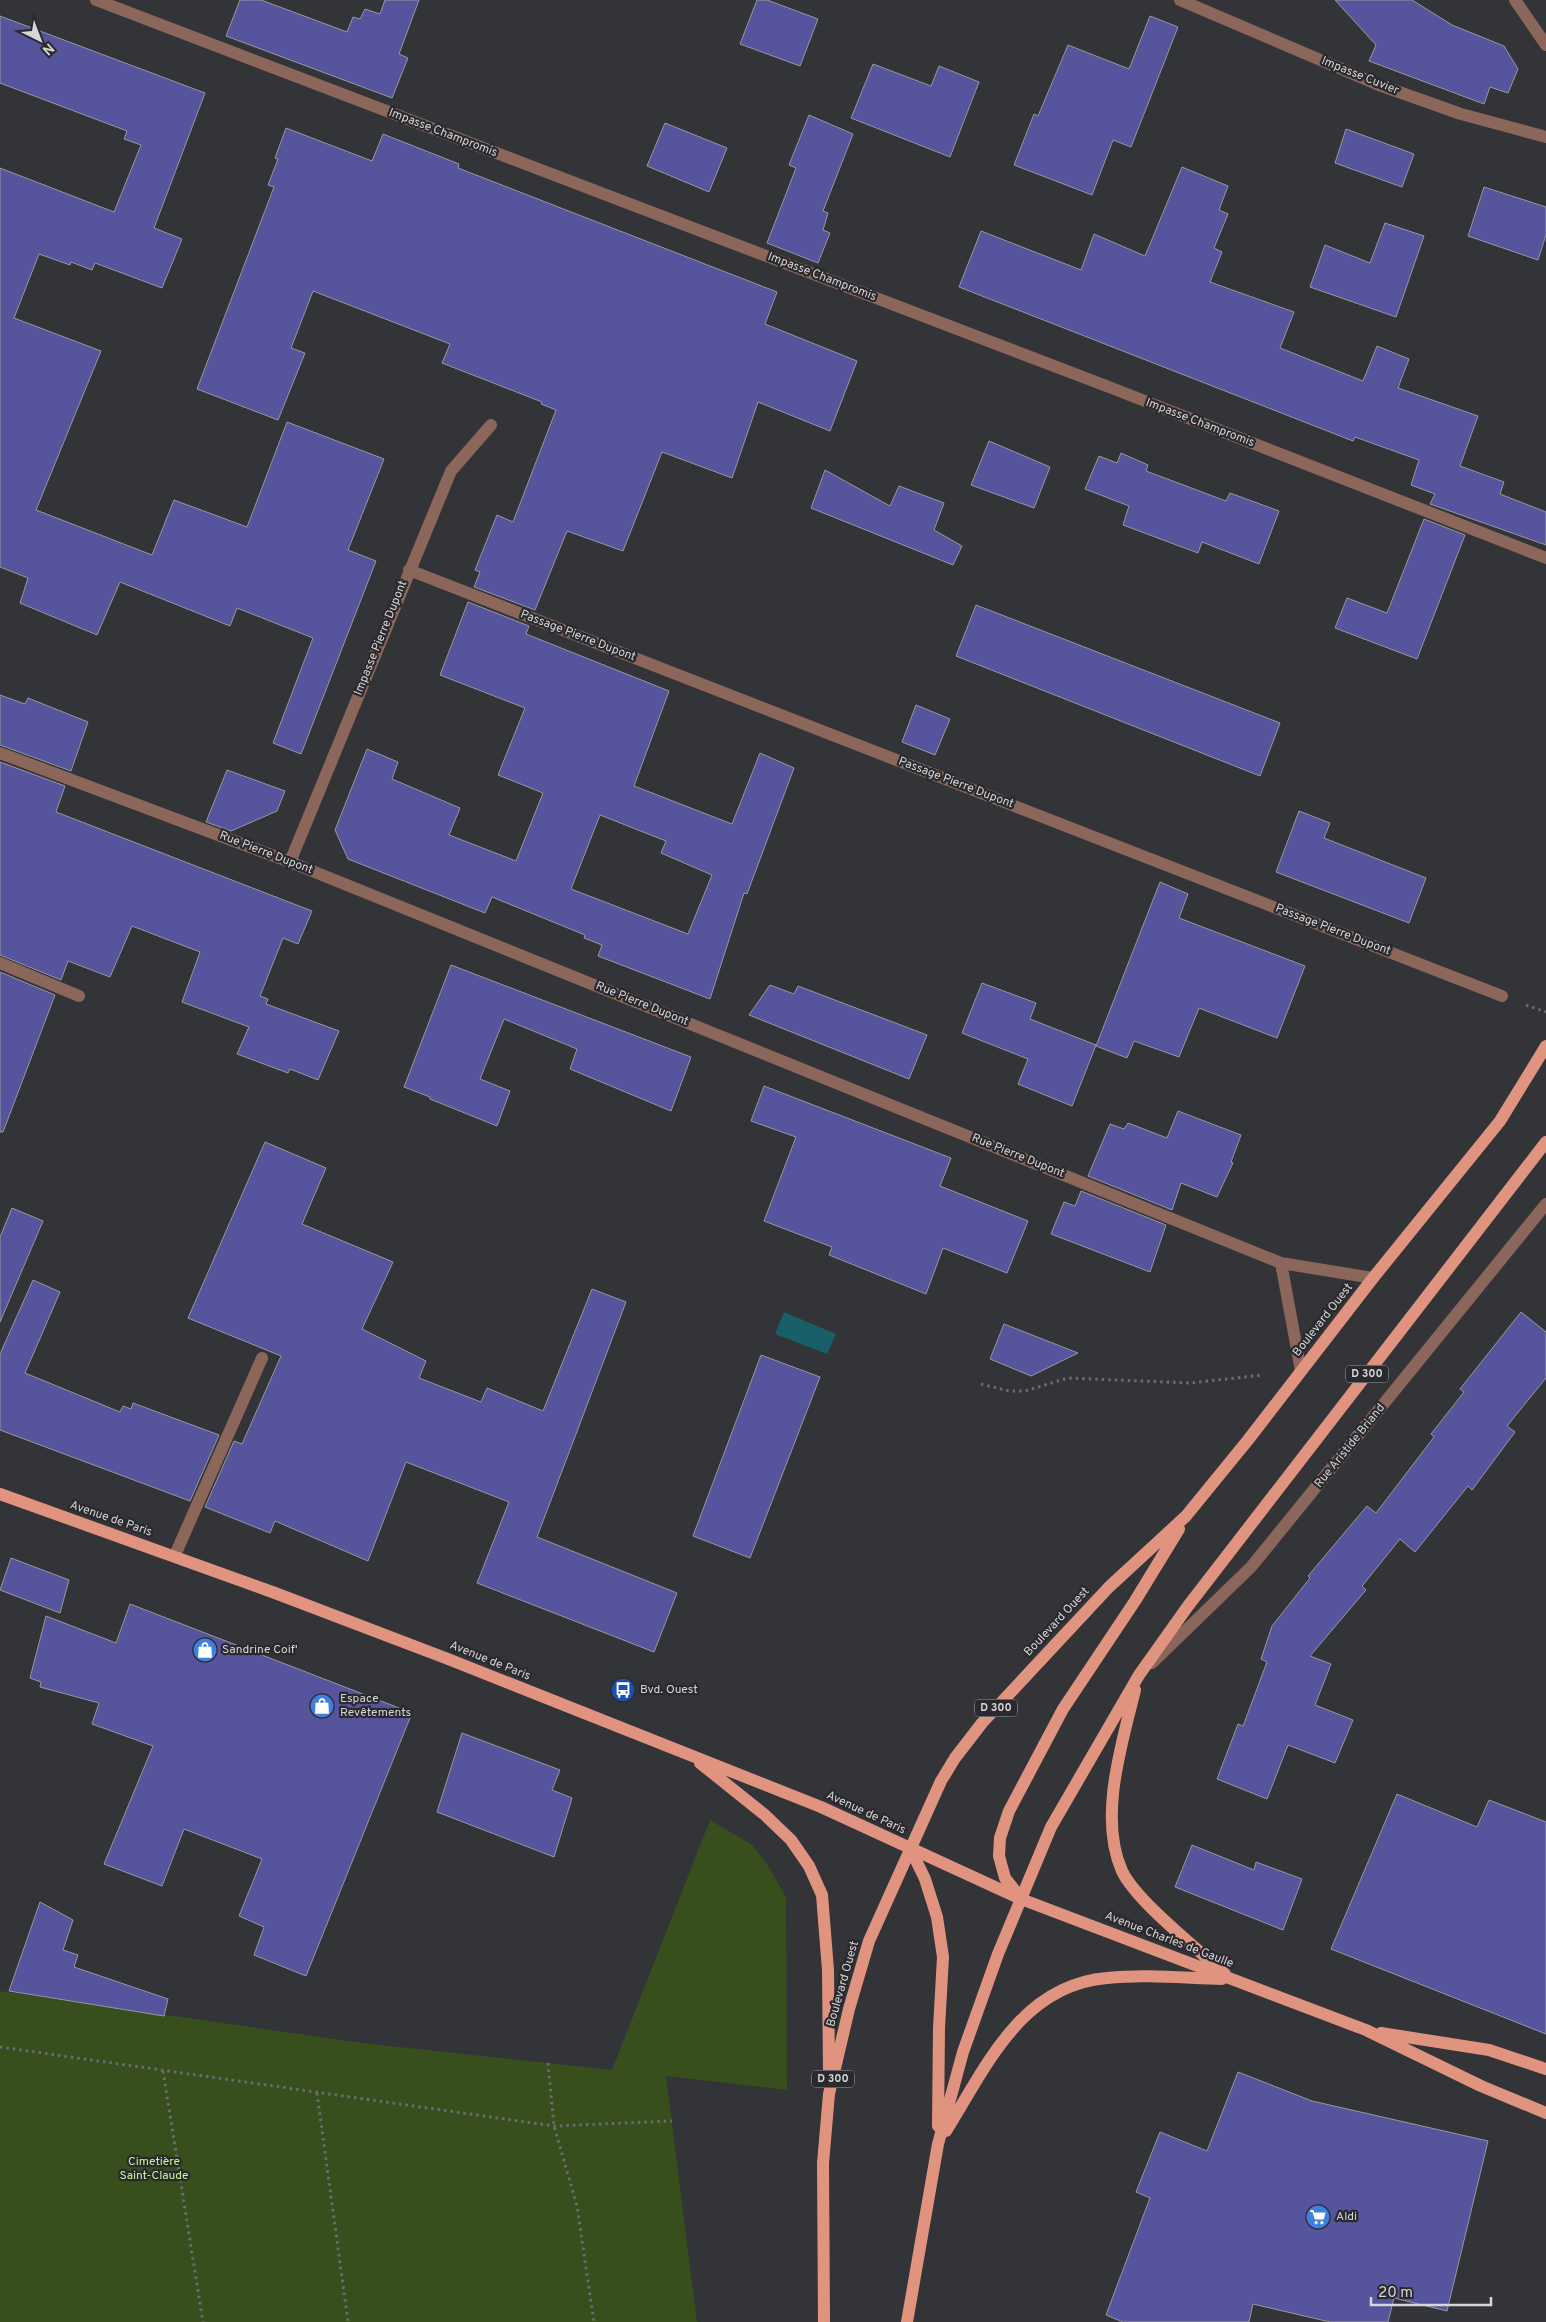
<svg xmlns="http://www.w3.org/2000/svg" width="1546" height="2322" viewBox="0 0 1546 2322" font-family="Overpass,sans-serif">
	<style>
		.green { fill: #364f1c }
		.water { fill: #185f67 }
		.building { fill: #56549d; stroke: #98989d; fill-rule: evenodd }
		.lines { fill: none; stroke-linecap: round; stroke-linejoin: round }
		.path { stroke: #6b6c6f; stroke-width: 3; stroke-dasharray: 2.5 4; stroke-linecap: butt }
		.minor { stroke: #8b665b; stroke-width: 12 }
		.major { stroke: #e0947f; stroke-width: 12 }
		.labels { text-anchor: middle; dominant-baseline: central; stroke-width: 4.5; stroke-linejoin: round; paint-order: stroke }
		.shield { fill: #2a2a2e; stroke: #a2a2a5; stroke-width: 1 }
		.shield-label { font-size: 11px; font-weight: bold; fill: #d6d6d8 }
		.street-label { font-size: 12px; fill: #d6d6d8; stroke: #2a2a2e }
		.poi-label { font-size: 12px; fill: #d6d6d8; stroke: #2a2a2e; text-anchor: start }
		.park-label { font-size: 12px; fill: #c1f891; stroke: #2a2a2e }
	</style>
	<rect width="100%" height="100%" fill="#333438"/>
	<path class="green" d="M710,1820l42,25 17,22 17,31 1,192 -121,-14 31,246h-697v-331l362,52 250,27z"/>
	<path class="water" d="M784,1312l52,22 -9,20 -52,-20z"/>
	<path class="building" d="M240,0h21l86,32 6,-15 7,2 5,-10 15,5 5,-14h34l-20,54 9,4 -16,40 -166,-62z
		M757,0h10l51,19 -18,47 -60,-22z
		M1335,0h77l40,25 52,21 14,23 -10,24 -18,-6 -6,17 -115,-43 7,-16z
		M0,16l205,77 -51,135 28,11 -20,49 -67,-25 -3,7 -21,-8 -1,3 -31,-11 -25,64 87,33 -65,159 116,45 22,-55 73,27 40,-105 97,37 -36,91 28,11 -75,193 -28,-11 40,-105 -76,-30 -7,18 -110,-44 -23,53 -77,-32 8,-25 -28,-11v-399l114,44 27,-67 -17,-6 3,-8 -127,-48z
		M1150,16l28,11 -47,120 -18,-7 -21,55 -78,-30 20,-51 4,2 30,-71 61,24z
		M873,64l58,22 8,-20 40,16 -29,75 -99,-39z
		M809,115l44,19 -30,77 5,2 -5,17 7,3 -12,30 -51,-20 29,-75 -7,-3z
		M665,123l62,25 -18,44 -62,-26z
		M286,128l86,33 11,-27 76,30 -1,4 319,124 -12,32 92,37 -27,70 -72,-29 -26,76 -70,-26 -39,99 -56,-20 -32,79 -61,-23 6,-15 -5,-2 22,-55 16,7 43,-112 -15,-6 1,-2 -100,-39 8,-19 -137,-53 -22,57 14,5 -27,67 -81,-31 77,-202 -6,-2 10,-26 -3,-1z
		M1346,129l68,25 -12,33 -67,-24z
		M1182,167l46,19 -9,24 9,4 -14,34 8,4 -12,30 84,30 -14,36 83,33 14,-35 32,13 -11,29 80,28 -18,50 44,16 -4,12 46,18v33l-116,-41 5,-10 -24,-9 8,-25 -64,-23 -2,4 -394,-154 22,-56 100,39 13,-36 51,22z
		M1484,187l62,20v28l-8,25 -70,-24z
		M1385,223l39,13 -28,81 -86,-30 15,-42 45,18z
		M989,441l61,26 -16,41 -63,-23z
		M1121,453l27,12 -2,6 80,30 4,-8 49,18 -20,53 -57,-22 -4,11 -75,-28 6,-19 -44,-17 14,-33 18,7z
		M825,470l65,36 9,-20 45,17 -10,27 28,16 -9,19 -142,-57z
		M1424,519l41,16 -48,124 -82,-31 12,-30 40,15z
		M468,602l61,24 -3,8 143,57 -35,95 98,38 28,-71 34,15 -47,126 -3,-1 -34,106 -112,-43 4,-11 -18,-7 1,-3 -93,-38 -7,16 -137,-54 -13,-29 32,-81 31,13 -6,17 68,29 -11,27 67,26 27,-68 -45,-18 27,-67 -85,-33zM600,815l66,26 -5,12 51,22 -24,59 -117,-45z
		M976,605l304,118 -20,53 -304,-120z
		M0,695l25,9 3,-6 60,24 -17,49 -71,-26z
		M916,705l34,14 -15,36 -33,-13z
		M0,762l65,24 -9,26 256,99 -14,33 -15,-6 -23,58 8,3 -2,5 73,27 -21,49 -28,-11 -2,4 -51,-19 12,-27 -67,-25 18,-50 -68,-26 -22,51 -42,-16 -7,19 -61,-25z
		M227,770l58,21 -8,20 -46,20 -25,-9z
		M1299,811l31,12 -6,15 102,40 -17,45 -133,-51z
		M1160,882l28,12 -9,24 126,48 -28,72 -78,-30 -20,49 -45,-16 -7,17 -31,-12z
		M451,965l240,92 -20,54 -101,-42 7,-20 -73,-30 -24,60 30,12 -13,35 -67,-27v-2l-26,-10z
		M0,972l55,23 -52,137h-3z
		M982,983l54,20 -6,16 66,26 -24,61 -54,-22 10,-25 -66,-26z
		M770,985l24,9 4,-8 129,49 -18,44 -160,-64z
		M764,1086l187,72 -11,28 88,35 -21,52 -64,-25 -17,46 -97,-39 3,-8 -68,-26 32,-84 -45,-16z
		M1178,1111l63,24 -10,27 2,1 -16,34 -36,-14 -9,27 -84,-34 22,-52 14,5 4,-6 39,15z
		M265,1142l61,26 -24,56 91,38 -31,67 64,32 -7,17 62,24 6,-14 56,23 49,-122 34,13 -89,235 140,56 -23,59 -177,-69 32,-81 -103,-40 -38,99 -93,-40 -5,12 -65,-26 29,-66 8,3 39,-88 -93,-38z
		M1081,1191l85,34 -16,47 -99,-38 13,-32 11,4z
		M12,1208l31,13 -43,101v-85z
		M33,1280l27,12 -35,81 95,39 3,-6 8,3 2,-6 86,32 -29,66 -190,-71v-76z
		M1521,1312l25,20v46l-39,48 8,6 -43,58 -4,-4 -53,66 -15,-13 -38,47 4,4 -56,66 21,8 -16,41 38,15 -18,43 -47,-18 -21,54 -50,-20 21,-55 5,2 24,-64 -6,-3 11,-33 38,-48 -2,-2 59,-70 9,7 58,-76 -3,-3 33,-42 -4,-3z
		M1004,1324l74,29 -47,23 -41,-17z
		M761,1355l59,22 -70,181 -57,-22z
		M11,1558l58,22 -9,33 -60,-23z
		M130,1604l282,109 -106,263 -52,-21 10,-28 -25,-11 23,-57 -78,-30 -22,57 -58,-22 49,-118 -61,-22 7,-21 -59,-16 1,-5 -11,-4 16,-62 70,27z
		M462,1733l98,37 -8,20 20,8 -18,59 -117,-45z
		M1397,1794l80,33 12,-27 57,22v212l-215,-85z
		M1192,1845l62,25 2,-8 46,17 -19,51 -108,-43z
		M40,1902l33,18 -10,30 15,5 -4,12 94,32 -4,17 -155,-25z
		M1238,2072l74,29 176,40 -41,170 -53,-13 -6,24h-58l-77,-18 -4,18h-126l-17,-7 44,-117 -14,-6 24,-60 47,19z"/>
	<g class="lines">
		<path class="path" d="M1526,1005l20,7
			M981,1384l28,7h16l43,-13 122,5 73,-8
			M0,2047l554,79 118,-5
			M548,2063l6,63 23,80 17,116
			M163,2071l40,251
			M317,2093l31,229"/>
		<path class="minor" d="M96,0l1013,387 437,171
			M1180,0l199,85 82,29 85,23
			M1515,0l31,45
			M409,570l1093,426
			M0,753l290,109 991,401
			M290,862l161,-391 40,-46
			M0,963l79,33
			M1301,1371l-20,-108 92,15
			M175,1555l87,-197
			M1152,1663l99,-96 295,-363"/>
		<path class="major" d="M0,1494l275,99 173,66 373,148 200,92 345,131 115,56 65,27
			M1135,1690c-13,54 -37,127 -13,181 14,30 77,79 103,103
			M700,1763l65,52 26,25 18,26 13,29 6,75 1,102
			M910,1848l15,31 12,38 6,40 -4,71 -1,98
			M1020,1897l-15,-19 -6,-22 1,-18 9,-27 54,-102 72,-108 44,-72
			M1381,2033l108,17 57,19
			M946,2131c40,-64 75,-146 161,-153 38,-4 77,0 115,1
			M824,2322l-1,-159 6,-69 20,-85 20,-68 72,-160 14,-23 27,-35 127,-136 77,-71 62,-76 125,-162 127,-157 46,-75
			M907,2322l31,-178 25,-92 35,-98 53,-127 88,-152 49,-69 358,-464"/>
	</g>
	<defs>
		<symbol id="shop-disc" viewBox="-11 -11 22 22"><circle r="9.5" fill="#3f7fe0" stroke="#2a2a2e"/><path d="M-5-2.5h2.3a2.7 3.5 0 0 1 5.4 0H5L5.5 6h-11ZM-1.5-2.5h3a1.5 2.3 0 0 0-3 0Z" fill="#fff"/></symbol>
		<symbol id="bus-disc" viewBox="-11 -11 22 22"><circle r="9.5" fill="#1a4fb4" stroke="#2a2a2e"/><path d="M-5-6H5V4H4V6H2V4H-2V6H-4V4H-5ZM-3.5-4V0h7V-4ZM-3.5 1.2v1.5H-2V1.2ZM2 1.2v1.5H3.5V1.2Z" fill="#fff"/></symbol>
		<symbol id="supermarket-disc" viewBox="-11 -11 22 22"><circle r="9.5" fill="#3f7fe0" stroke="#2a2a2e"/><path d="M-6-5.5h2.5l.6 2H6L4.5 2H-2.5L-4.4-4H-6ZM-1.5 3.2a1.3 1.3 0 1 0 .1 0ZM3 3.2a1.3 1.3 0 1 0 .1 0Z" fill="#fff"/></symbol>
	</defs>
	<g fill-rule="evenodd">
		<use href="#shop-disc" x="191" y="1636" width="28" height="28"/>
		<use href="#bus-disc" x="609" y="1676" width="28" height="28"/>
		<use href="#shop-disc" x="308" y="1692" width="28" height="28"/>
		<use href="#supermarket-disc" x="1304" y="2203" width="28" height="28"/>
	</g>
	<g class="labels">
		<g class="shield">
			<rect x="1346" y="1365.5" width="42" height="17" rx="4"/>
			<rect x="975" y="1699.5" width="42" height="17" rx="4"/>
			<rect x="812" y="2070.5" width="42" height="17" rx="4"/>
		</g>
		<g class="shield-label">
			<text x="1367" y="1374">D 300</text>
			<text x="996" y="1708">D 300</text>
			<text x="833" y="2079">D 300</text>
		</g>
		<g class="street-label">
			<text transform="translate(1360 76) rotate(22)">Impasse Cuvier</text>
			<text transform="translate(443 133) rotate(21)">Impasse Champromis</text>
			<text transform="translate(822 277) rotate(21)">Impasse Champromis</text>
			<text transform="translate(1200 423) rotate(21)">Impasse Champromis</text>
			<text transform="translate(578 636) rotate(21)">Passage Pierre Dupont</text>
			<text transform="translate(381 638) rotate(-68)">Impasse Pierre Dupont</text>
			<text transform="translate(956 783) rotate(21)">Passage Pierre Dupont</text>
			<text transform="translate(266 853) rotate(21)">Rue Pierre Dupont</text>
			<text transform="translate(1333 930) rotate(21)">Passage Pierre Dupont</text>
			<text transform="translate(642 1004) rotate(22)">Rue Pierre Dupont</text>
			<text transform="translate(1018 1156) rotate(22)">Rue Pierre Dupont</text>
			<text transform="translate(1323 1320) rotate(-52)">Boulevard Ouest</text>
			<text transform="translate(1350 1446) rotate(-51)">Rue Aristide Briand</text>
			<text transform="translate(111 1519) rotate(19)">Avenue de Paris</text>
			<text transform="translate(1057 1622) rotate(-47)">Boulevard Ouest</text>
			<text transform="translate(490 1661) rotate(22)">Avenue de Paris</text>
			<text transform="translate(866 1813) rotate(25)">Avenue de Paris</text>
			<text transform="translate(1169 1940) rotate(21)">Avenue Charles de Gaulle</text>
			<text transform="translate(843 1984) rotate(-74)">Boulevard Ouest</text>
		</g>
		<g class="poi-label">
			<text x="222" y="1650">Sandrine Coif'</text>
			<text x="640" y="1690">Bvd. Ouest</text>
			<text x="340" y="1699">Espace<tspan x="340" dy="14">Revêtements</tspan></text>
			<text x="1336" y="2217">Aldi</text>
		</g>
		<g class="park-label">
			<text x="154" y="2162">Cimetière<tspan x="154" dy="14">Saint-Claude</tspan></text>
		</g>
	</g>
	<g transform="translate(40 40) rotate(138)" stroke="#2a2a2e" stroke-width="4" paint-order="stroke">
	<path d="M0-4L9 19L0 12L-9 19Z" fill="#d6d6d8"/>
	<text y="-8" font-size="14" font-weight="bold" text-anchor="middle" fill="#d6d6d8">N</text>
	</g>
	<path d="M1371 2297v8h120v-8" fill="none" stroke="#d6d6d8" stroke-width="2.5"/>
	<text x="1378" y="2297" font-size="15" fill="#d6d6d8" stroke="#2a2a2e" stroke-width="4" paint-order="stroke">20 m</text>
</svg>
